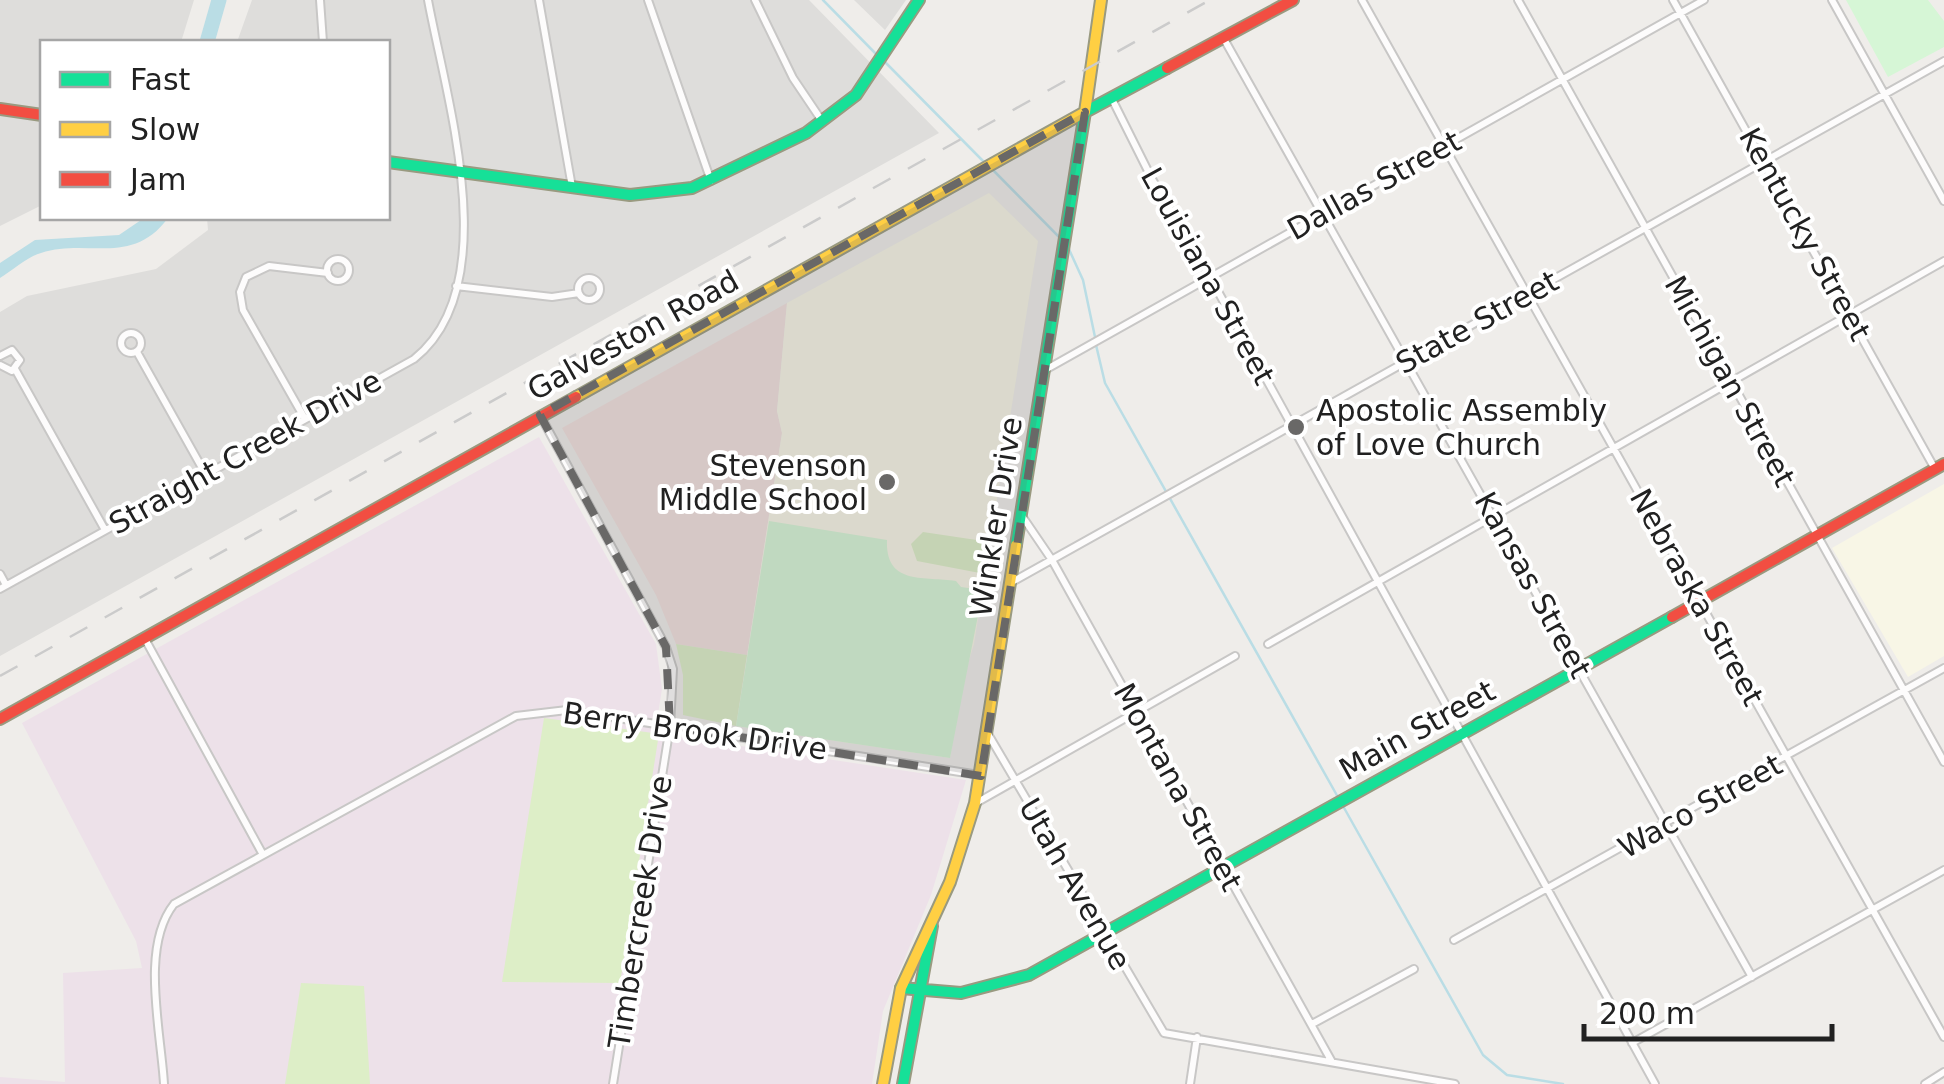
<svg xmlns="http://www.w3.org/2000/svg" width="1944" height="1084" viewBox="0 0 1944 1084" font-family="'DejaVu Sans',sans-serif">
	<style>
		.residential { fill: #dedddb }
		.commercial { fill: #f2e0de }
		.industrial { fill: #ede1e9 }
		.education { fill: #f8f6e6 }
		.grass { fill: #ddeec7 }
		.park { fill: #d6f6d6 }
		.water { fill: #badde5 }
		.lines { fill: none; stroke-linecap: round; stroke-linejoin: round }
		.stream { stroke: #badde5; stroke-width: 2.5 }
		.river { stroke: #badde5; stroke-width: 15 }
		.street-casing { stroke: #c8c7c6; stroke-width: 10 }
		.fast-casing { stroke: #999a80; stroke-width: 14 }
		.slow-casing { stroke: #999a80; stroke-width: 14 }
		.jam-casing { stroke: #999a80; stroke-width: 14 }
		.street { stroke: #fdfcfc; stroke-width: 6 }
		.fast { stroke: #16e098; stroke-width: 10 }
		.slow { stroke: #ffcf43; stroke-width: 10 }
		.jam { stroke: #f24e42; stroke-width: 10 }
		.rail { stroke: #cbcbcb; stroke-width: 2.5; stroke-dasharray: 20 20; stroke-linecap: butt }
		.marked { fill: #696867; fill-opacity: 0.2; stroke: #696867; stroke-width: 8; stroke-dasharray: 20 12; stroke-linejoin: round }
		.poi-dot { fill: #696867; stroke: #fff; stroke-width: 4 }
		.labels { text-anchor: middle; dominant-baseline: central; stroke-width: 8; stroke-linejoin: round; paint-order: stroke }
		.street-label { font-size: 30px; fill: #212121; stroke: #fff }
		.poi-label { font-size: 30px; fill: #212121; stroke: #fff; text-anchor: start }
	</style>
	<rect width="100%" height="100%" fill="#efedea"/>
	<path class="residential" d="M0,0h194l-13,42h-139v163l-42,21z
		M252,0h557l130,133 -939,523v-344l27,-16 129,-27 52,-39 -1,-12h181v-176h-151z
		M854,0h52l-21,30z"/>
	<path class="commercial" d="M787,303l-10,108 5,22 -35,222 -71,-11 -20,-49 -94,-167z"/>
	<path class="industrial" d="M539,437l117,207 6,45 -7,44 311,47 -35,115 -48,116 -11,73h-872v-7l65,5 -2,-109 79,-5 -6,-27 -114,-218z"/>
	<path class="education" d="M989,193l49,48 -64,403 -13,42 -11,72 -214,-32 46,-293 -5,-22 10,-108z
		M1944,484v172l-36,21 -76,-129z"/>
	<path class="grass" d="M923,532l67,10 -5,32 -68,-13 -6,-17z
		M676,644l71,11 -11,71 -53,-11v-40z
		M544,718l109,15 5,7 -38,243 -118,-1z
		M301,983l63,3 6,98h-85z"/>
	<path class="park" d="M1846,0h82l16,21v26l-56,30z
		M769,521l118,19c-2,46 38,36 69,41l5,6 22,3 -33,168 -214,-32z"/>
	<path class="water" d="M144,218h24c-36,49 -82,20 -127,35 -14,4 -28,17 -41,25v-15l35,-23 84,-5z"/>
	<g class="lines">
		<path class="stream" d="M823,0l55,56
			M884,61l100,101
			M990,167l72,73
			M1067,245l16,35 12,57
			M1096,345l9,38 234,416
			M1343,806l140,249 24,20 56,9"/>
		<path class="river" d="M207,42l12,-42"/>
		<defs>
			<path id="street" d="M320,0l3,42
				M539,0l33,187
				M648,0l63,181
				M755,0l38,78 29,43
				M1362,0l582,1037
				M1518,0l426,762
				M1673,0l262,469
				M1832,0l112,201
				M1224,39l528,938
				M1112,99l40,80 58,98 445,807
				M327 270a11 11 0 1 1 22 0a11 11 0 1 1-22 0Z
				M578 289a11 11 0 1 1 22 0a11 11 0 1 1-22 0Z
				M456,286l96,11 27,-4
				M121 343a10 10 0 1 1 20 0a10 10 0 1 1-20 0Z
				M137,352l69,123
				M0,356l12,-6 8,10 -8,11 -12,-6
				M15,369l90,161
				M1045,370l659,-370
				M540,415l126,232 7,22 -3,57 -57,358
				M305,419l-62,-109 -3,-18 6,-15 23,-11 59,7
				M1022,516l30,44 280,502
				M0,574l6,11
				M1012,582l932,-521
				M0,589l414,-230c92,-73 32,-261 14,-359
				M145,639l117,214
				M1268,644l676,-383
				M988,734l176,299 291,51
				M976,803l259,-147
				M1454,940l490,-272
				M1312,1024l102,-55
				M1632,1043l312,-173
				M164,1084c-3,-53 -24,-137 10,-180l342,-188 51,-6 412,65
				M1190,1084l7,-47
				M1925,1084l19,-12"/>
			<path id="fast" d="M388,162l242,33 62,-7 114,-55 50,-38 63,-95
				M1016,545l69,-433 82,-44
				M901,988l60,5 68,-18 643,-358
				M903,1084l29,-158"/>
			<path id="slow" d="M576,397l509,-285 16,-112
				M883,1084l18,-96 49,-106 25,-79 41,-258"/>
			<path id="jam" d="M1167,68l126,-68
				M0,109l42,6
				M1672,617l272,-153
				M0,719l576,-322"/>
		</defs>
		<use href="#street" class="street-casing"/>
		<use href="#fast" class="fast-casing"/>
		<use href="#slow" class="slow-casing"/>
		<use href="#jam" class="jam-casing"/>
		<use href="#street" class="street"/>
		<use href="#fast" class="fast"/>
		<use href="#slow" class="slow"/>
		<use href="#jam" class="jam"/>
		<path class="rail" d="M0,676l1210,-676"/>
	</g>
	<path class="marked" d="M1085,112l-104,664 -311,-50 -4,-79 -126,-232z"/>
	<g class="poi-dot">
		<circle cx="1296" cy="427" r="10"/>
		<circle cx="887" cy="482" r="10"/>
	</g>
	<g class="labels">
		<g class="street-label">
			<text transform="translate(1374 185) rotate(-29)">Dallas Street</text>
			<text transform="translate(1805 234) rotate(61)">Kentucky Street</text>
			<text transform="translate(1208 276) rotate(61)">Louisiana Street</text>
			<text transform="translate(1477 322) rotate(-29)">State Street</text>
			<text transform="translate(633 335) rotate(-29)">Galveston Road</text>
			<text transform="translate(1730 381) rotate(61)">Michigan Street</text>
			<text transform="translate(245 452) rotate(-29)">Straight Creek Drive</text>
			<text transform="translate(996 517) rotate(-81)">Winkler Drive</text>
			<text transform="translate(1533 585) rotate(61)">Kansas Street</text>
			<text transform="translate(1697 597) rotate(61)">Nebraska Street</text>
			<text transform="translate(1417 730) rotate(-29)">Main Street</text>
			<text transform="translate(695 731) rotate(8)">Berry Brook Drive</text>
			<text transform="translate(1178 787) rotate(61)">Montana Street</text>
			<text transform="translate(1700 806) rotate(-29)">Waco Street</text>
			<text transform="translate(1075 884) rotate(60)">Utah Avenue</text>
			<text transform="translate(640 912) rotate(-81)">Timbercreek Drive</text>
		</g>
		<g class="poi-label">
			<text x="1316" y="410">Apostolic Assembly<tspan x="1316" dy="34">of Love Church</tspan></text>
			<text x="867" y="465" text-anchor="end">Stevenson<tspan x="867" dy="34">Middle School</tspan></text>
		</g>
	</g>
	<rect x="40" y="40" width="350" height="180" fill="#ffffff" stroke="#a6a6a6" stroke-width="2.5"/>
	<rect x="60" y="72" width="50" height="15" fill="#16e098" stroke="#a6a6a6" stroke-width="2.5"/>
	<text x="130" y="90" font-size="30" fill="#212121">Fast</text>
	<rect x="60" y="122" width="50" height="15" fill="#ffcf43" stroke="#a6a6a6" stroke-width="2.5"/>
	<text x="130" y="140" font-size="30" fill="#212121">Slow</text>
	<rect x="60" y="172" width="50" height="15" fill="#f24e42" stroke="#a6a6a6" stroke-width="2.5"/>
	<text x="130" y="190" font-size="30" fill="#212121">Jam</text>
	<path d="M1584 1024v15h248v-15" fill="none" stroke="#212121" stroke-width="5"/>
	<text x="1599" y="1024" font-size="30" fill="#212121" stroke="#ffffff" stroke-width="8" paint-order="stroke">200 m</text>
</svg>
